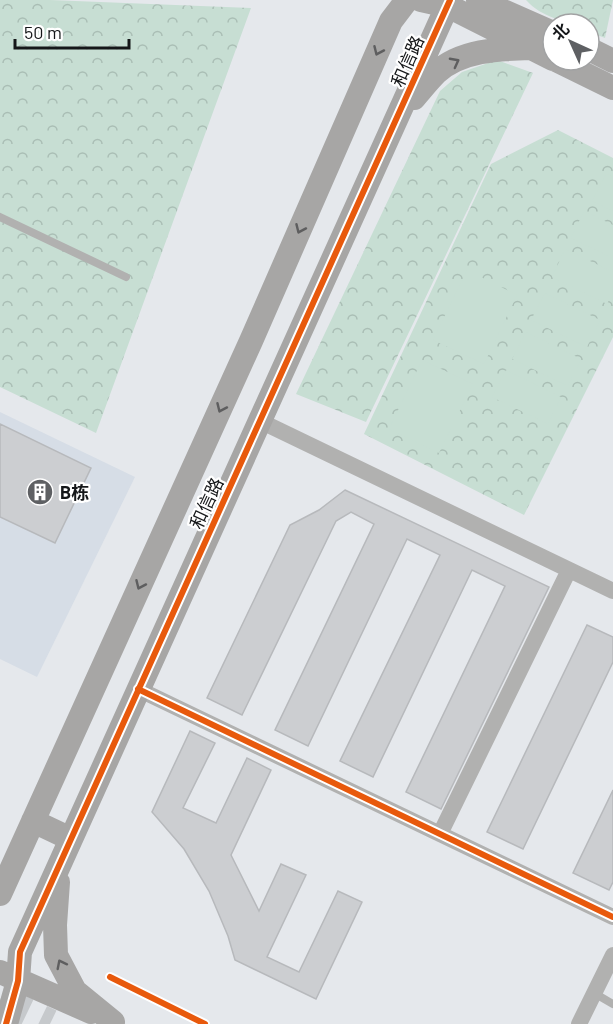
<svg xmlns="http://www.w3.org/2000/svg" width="613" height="1024" viewBox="0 0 613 1024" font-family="Barlow,'Noto Sans SC',sans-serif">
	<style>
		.built { fill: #d6dde6 }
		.forest { fill: url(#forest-crowns) }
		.pitch { fill: #c7ded3 }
		.building { fill: #ccced1; stroke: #b7b9bc; stroke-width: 1.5 }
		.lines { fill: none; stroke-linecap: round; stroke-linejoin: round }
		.highway-tunnel { stroke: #c6c9cc; stroke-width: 30; stroke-dasharray: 30 15; stroke-linecap: butt }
		.lane { stroke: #b1b1b0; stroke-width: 8 }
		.street { stroke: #b1b1b0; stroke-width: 16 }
		.secondary { stroke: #a7a6a5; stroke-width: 24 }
		.cycleway-casing { stroke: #fff; stroke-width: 10 }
		.cycleway { stroke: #e8590c; stroke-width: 6 }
		.oneway { stroke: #5e5e5f }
		.labels { text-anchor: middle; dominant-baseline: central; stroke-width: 4.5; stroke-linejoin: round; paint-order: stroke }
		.street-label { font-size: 18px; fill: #151719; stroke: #fff }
		.poi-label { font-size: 18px; font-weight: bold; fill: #151719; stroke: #fff; text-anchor: start }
	</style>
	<defs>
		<pattern id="forest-crowns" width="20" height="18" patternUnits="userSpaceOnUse" patternTransform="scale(1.5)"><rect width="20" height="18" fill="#c7ded3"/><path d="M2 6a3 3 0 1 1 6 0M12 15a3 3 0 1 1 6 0" fill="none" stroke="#aabeb5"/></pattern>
	</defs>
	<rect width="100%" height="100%" fill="#e5e8ec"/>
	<path class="built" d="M0,412l135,65 -98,200 -37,-18z"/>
	<path class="forest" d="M0,0h50l201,8 -155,425 -96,-46z
		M526,0h87l-8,38 -16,-6v-8c-22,0 -48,-7 -63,-24z
		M497,60l36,13 -167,349 -70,-28 144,-303 22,-19z
		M558,130l55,28v179l-89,178 -160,-81 127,-270z"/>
	<path class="pitch" d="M606,174l7,3v34l-21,-10z
		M584,211l29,14v33l-42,-20z
		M565,249l48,23v20l-6,12 -55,-27z
		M467,270l50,25 -33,69 -51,-24z
		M545,293l55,27 -13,27 -56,-27z
		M526,332l55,27 -13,27 -56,-27z
		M422,360l51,24 -34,69 -50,-24z
		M506,370l55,27 -13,27 -56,-27z"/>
	<path class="building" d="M0,424l91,44 -36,75 -55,-26z
		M345,490l204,97 -108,222 -35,-17 99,-206 -33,-16 -99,207 -33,-16 100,-206 -33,-16 -99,207 -33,-16 99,-206 -23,-12 -15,9 -94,194 -35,-17 83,-173 29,-15z
		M587,625l26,12v25l-90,187 -36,-17z
		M190,731l25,12 -32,65 33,15 31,-65 24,12 -40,85 28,56 22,-47 25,11 -39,82 32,15 39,-81 24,11 -46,97 -81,-39 -7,-24 -19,-45 -25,-42 -32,-37z
		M613,790v92l-4,8 -36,-17z"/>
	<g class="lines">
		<path class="highway-tunnel" d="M0,1000l50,24"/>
		<path class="lane" d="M0,217l126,60
			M594,993l19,11"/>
		<path class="street" d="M260,421l353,170
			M138,689l475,228
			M440,834l129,-264
			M579,1024l34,-69"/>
		<path class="secondary" d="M421,0l27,6 105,53
			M478,0l75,33
			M589,49l24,12
			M556,60l57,28
			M414,98c7,-8 14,-17 22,-25 25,-23 63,-24 95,-25
			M33,821l38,18
			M58,882l-3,43 1,30 19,36 38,31
			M0,894l251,-553 140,-320 16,-21
			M0,972l91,40
			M6,1024l12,-43 2,-29 430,-952"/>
		<defs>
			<path id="cycleway" d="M138,689l475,228
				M110,977l95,47
				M6,1024l12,-43 2,-29 430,-952"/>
		</defs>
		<use href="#cycleway" class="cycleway-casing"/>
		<use href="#cycleway" class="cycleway"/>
	</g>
	<defs><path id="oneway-chevron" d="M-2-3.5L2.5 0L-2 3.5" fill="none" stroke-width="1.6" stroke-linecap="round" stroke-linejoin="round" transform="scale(1.5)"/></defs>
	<g class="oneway">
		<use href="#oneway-chevron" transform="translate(378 51) rotate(114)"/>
		<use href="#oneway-chevron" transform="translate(455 62) rotate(-28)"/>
		<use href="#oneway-chevron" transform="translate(300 229) rotate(114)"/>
		<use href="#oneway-chevron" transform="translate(221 408) rotate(114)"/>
		<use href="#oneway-chevron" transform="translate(140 585) rotate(114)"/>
		<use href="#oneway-chevron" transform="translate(61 964) rotate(-117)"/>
	</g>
	<defs>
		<symbol id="building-disc" viewBox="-11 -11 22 22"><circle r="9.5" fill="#5e6063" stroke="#fff"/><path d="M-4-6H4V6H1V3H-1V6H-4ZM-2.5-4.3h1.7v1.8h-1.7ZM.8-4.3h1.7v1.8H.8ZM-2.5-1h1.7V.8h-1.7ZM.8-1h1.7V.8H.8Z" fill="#fff"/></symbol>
	</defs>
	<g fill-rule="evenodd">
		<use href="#building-disc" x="25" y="477" width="30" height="30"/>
	</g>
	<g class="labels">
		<g class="street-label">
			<text transform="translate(407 61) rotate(-66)">和信路</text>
			<text transform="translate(206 503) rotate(-65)">和信路</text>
		</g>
		<g class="poi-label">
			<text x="60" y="492">B栋</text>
		</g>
	</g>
	<g transform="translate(571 42) rotate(315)"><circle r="28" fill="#ffffff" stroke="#a1a2a3" stroke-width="1.5"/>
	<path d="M0-4.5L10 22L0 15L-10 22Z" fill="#5e6063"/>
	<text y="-9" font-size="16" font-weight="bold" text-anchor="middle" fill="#151719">北</text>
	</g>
	<path d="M15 39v9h114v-9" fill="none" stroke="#151719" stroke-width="3"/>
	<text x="24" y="39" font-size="18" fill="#151719" stroke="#ffffff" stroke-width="4.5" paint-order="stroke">50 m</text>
</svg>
